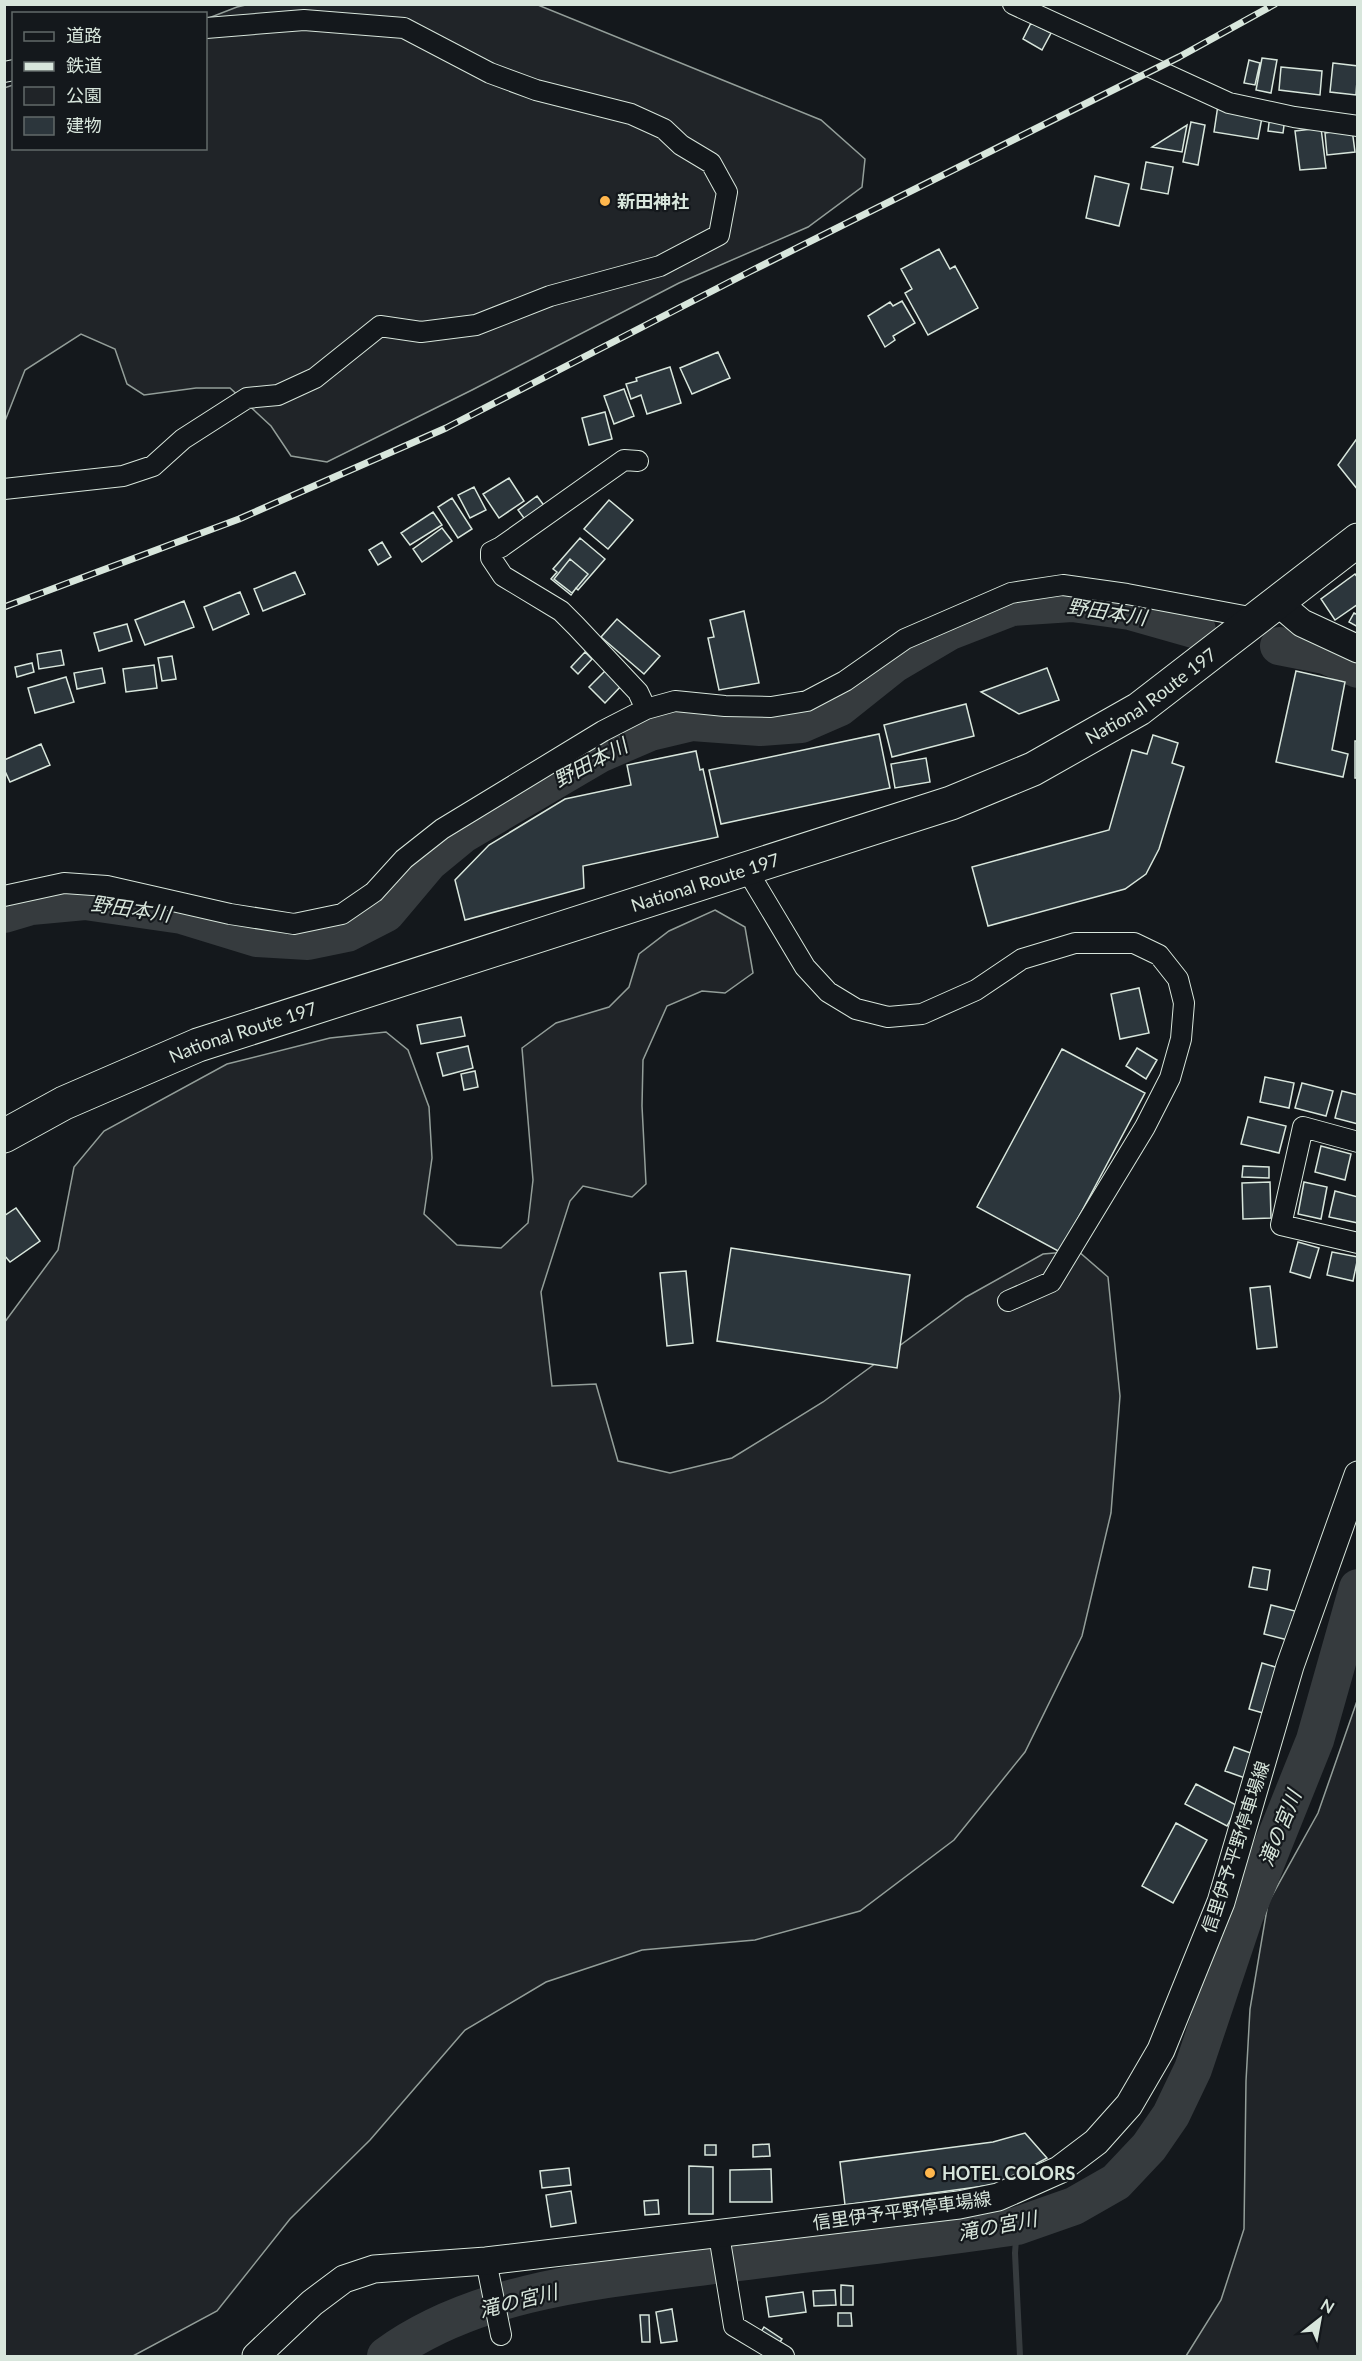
<svg xmlns="http://www.w3.org/2000/svg" width="1362" height="2361" viewBox="0 0 1362 2361" font-family="Lato,'Noto Sans JP',sans-serif">
	<style>
		.green { fill: #202428; stroke: #939e99; stroke-width: 1.5 }
		.lines { fill: none; stroke-linecap: round; stroke-linejoin: round }
		.stream { stroke: #363b3e; stroke-width: 6 }
		.river { stroke: #363b3e; stroke-width: 38 }
		.building { fill: #2c363c; stroke: #d8e6dc; stroke-width: 1.5 }
		.street-casing { stroke: #d8e6dc; stroke-width: 22 }
		.secondary-casing { stroke: #d8e6dc; stroke-width: 29 }
		.highway-casing { stroke: #d8e6dc; stroke-width: 35 }
		.street { stroke: #14181c; stroke-width: 20 }
		.secondary { stroke: #14181c; stroke-width: 27 }
		.highway { stroke: #14181c; stroke-width: 33 }
		.rail-casing { stroke: #d8e6dc; stroke-width: 7 }
		.rail { stroke: #14181c; stroke-width: 4.5; stroke-dasharray: 14; stroke-linecap: butt }
		.poi-dot { fill: #ffb74d; stroke: #14181c; stroke-width: 2 }
		.labels { text-anchor: middle; dominant-baseline: central; stroke-width: 4.5; stroke-linejoin: round; paint-order: stroke }
		.poi-label { font-size: 18px; font-weight: bold; fill: #d8e6dc; stroke: #14181c; text-anchor: start }
		.street-label { font-size: 18px; fill: #d8e6dc; stroke: #14181c }
		.water-label { font-size: 20px; font-style: italic; fill: #d8e6dc; stroke: #14181c }
	</style>
	<rect width="100%" height="100%" fill="#14181c"/>
	<path class="green" d="M250,4l288,1 283,115 44,39 -3,28 -54,40 -129,56 -207,107 -145,72 -36,-6 -20,-30 -41,-38h-34l-52,7 -17,-11 -12,-35 -34,-15 -56,36 -20,51 -1,-333 9,-3 1,63h192v-129l31,-12z
		M715,910l30,17 8,46 -28,20 -23,-2 -35,15 -24,54 -1,46 4,78 -14,13 -49,-11 -13,15 -29,91 11,94 44,-2 22,77 52,12 62,-15 91,-56 143,-105 77,-43 35,-3 30,26 12,119 -9,117 -29,123 -57,116 -71,88 -94,71 -105,29 -113,10 -96,32 -81,48 -95,110 -80,79 -73,92 -84,45h-128l-1,-1033 54,-73 16,-83 30,-36 123,-67 103,-26 56,-6 22,18 21,57 3,51 -8,56 33,31 44,3 27,-25 5,-43 -11,-132 34,-25 53,-16 20,-20 10,-33 30,-23z
		M1357,1701v655h-171l35,-56 23,-71 2,-148 4,-72 18,-106 50,-90z"/>
	<g class="lines">
		<path class="stream" d="M1017,2226l-2,27 5,103"/>
		<path class="river" d="M1279,646l46,9 33,14
			M4,914l27,-8 54,-5 97,14 75,23 51,3 39,-8 39,-20 43,-51 34,-28 136,-80 51,-22 42,-10 68,5 41,-3 39,-17 54,-43 56,-33 62,-24 60,-4 58,8 67,19
			M386,2356c91,-67 220,-77 329,-91 101,-13 202,-24 302,-39l57,-20 42,-24 33,-35 22,-32 22,-46 51,-152 71,-177 43,-152"/>
	</g>
	<path class="building" d="M1031,23l20,10 -9,17 -19,-11z
		M1262,58l15,2 -6,33 -15,-3z
		M1249,60l11,3 -5,22 -11,-2z
		M1333,63l25,3 -2,29 -26,-3z
		M1281,67l41,4 -2,24 -41,-5z
		M1218,105l45,7 -5,27 -44,-7z
		M1270,115l15,3 -2,15 -15,-2z
		M1191,122l14,3 -7,40 -15,-3z
		M1187,125l-5,27 -30,-5z
		M1321,128l5,40 -26,2 -5,-39z
		M1352,129l3,23 -28,3 -2,-22z
		M1146,162l27,5 -5,27 -27,-5z
		M1095,176l34,8 -10,42 -33,-8z
		M939,249l11,20 5,-3 23,42 -50,27 -23,-42 7,-4 -11,-20z
		M902,301l13,22 -22,13 2,4 -10,7 -17,-31 22,-14 3,4z
		M718,352l12,26 -38,16 -12,-26z
		M670,367l11,36 -34,11 -6,-19 -10,4 -5,-15 11,-3 -1,-3z
		M624,389l10,27 -20,8 -10,-28z
		M605,412l7,27 -23,6 -7,-27z
		M1358,437v53l-20,-25z
		M509,478l15,23 -25,17 -16,-24z
		M474,487l12,23 -16,8 -12,-23z
		M537,496l11,15 -19,14 -11,-15z
		M452,498l20,31 -14,9 -20,-31z
		M609,500l24,20 -25,29 -24,-20z
		M433,512l9,13 -32,20 -9,-12z
		M442,528l10,13 -30,21 -9,-13z
		M580,538l25,21 -27,31 -2,-2 -5,7 -20,-16 6,-7 -4,-3z
		M382,542l9,15 -13,8 -9,-15z
		M570,559l18,15 -16,19 -18,-14z
		M295,572l10,22 -42,17 -9,-22z
		M1355,574l3,4v26l-23,16 -14,-21z
		M240,592l9,22 -36,16 -9,-23z
		M184,601l10,26 -49,18 -10,-25z
		M744,611l15,72 -40,7 -11,-52 6,-1 -4,-17z
		M1354,613l4,2v12l-9,-5z
		M617,619l43,37 -16,18 -43,-37z
		M127,624l5,17 -33,10 -5,-18z
		M61,650l3,15 -25,4 -2,-15z
		M585,652l7,7 -14,15 -7,-7z
		M172,656l4,23 -14,2 -4,-23z
		M32,663l2,9 -17,5 -2,-10z
		M154,665l3,23 -31,4 -3,-23z
		M102,668l3,15 -28,6 -3,-16z
		M1047,668l12,32 -40,14 -38,-22z
		M607,669l16,15 -18,19 -16,-16z
		M1296,671l49,11 -13,68 16,4 -5,23 -67,-15z
		M66,677l8,25 -39,11 -7,-25z
		M966,704l8,32 -82,21 -8,-32z
		M879,734l11,54 -169,36 -12,-54z
		M1153,735l25,8 -6,20 12,4 -25,82 -13,25 -21,15 -137,37 -16,-59 137,-37 23,-80 15,4z
		M1355,741h3v37h-3z
		M41,744l9,21 -40,17 -6,-13v-9z
		M696,751l4,19 3,-1 15,68 -135,29 1,22 -119,32 -10,-40 34,-35 76,-46 66,-14 -4,-20z
		M926,758l4,24 -35,6 -4,-24z
		M1139,988l10,45 -29,6 -9,-45z
		M461,1017l4,19 -44,8 -4,-19z
		M468,1046l5,22 -30,8 -6,-23z
		M1137,1048l20,12 -11,19 -20,-13z
		M1062,1049l83,44 -85,159 -83,-45z
		M475,1071l3,16 -14,3 -3,-16z
		M1265,1077l29,6 -5,25 -29,-6z
		M1302,1083l31,8 -7,25 -31,-8z
		M1342,1091l16,4v29l-23,-6z
		M1248,1117l38,9 -7,27 -38,-9z
		M1321,1146l30,8 -6,26 -30,-8z
		M1243,1166l26,1v11l-27,-1z
		M1270,1182l1,36 -28,1 -1,-36z
		M1304,1182l23,5 -6,32 -23,-5z
		M1335,1191l23,6v26l-29,-6z
		M16,1208l24,33 -30,21 -6,-7v-39z
		M1298,1242l21,6 -9,30 -20,-6z
		M731,1248l179,27 -13,93 -180,-27z
		M1332,1252l26,5 -5,24 -26,-6z
		M686,1271l7,72 -26,3 -7,-73z
		M1270,1286l7,61 -20,2 -7,-61z
		M1253,1567l17,3 -3,20 -18,-3z
		M1271,1605l24,6 -7,29 -24,-6z
		M1262,1663l20,6 -12,46 -21,-6z
		M1234,1747l22,8 -8,24 -23,-8z
		M1196,1784l42,22 -11,20 -42,-22z
		M1176,1823l31,17 -34,63 -31,-17z
		M1025,2133l22,25 -48,26 -154,21 -5,-43 153,-20z
		M769,2144l1,12 -17,1v-12z
		M705,2145h11v10h-11z
		M689,2166l24,1v47h-24z
		M569,2168l2,17 -29,3 -2,-17z
		M771,2169l1,33h-42v-32z
		M571,2191l5,32 -25,4 -5,-32z
		M658,2200l1,14 -14,1 -1,-14z
		M841,2285l12,1v19h-12z
		M835,2290l1,15 -22,1 -1,-15z
		M803,2292l3,20 -37,5 -3,-20z
		M672,2309l5,32 -16,2 -5,-31z
		M838,2313h13l1,13h-14z
		M640,2315h9l1,27h-8z
		M764,2327l18,12 -11,17 -19,-10z"/>
	<g class="lines">
		<defs>
			<path id="street" d="M1013,4l216,99 65,14 64,9
				M4,72l10,-2
				M638,461l-14,-1 -123,87 -10,5v6l12,18 58,35 15,15 62,66 8,17
				M4,489l119,-13 30,-10 30,-27 64,-41 31,-3 37,-17 65,-52 41,6 55,-7 74,-29 110,-30 59,-31 8,-43 -16,-29 -30,-18 -17,-16 -33,-15 -95,-24 -46,-17 -86,-45 -100,-8 -98,8
				M747,870l58,97 23,25 28,17 32,8 34,-3 54,-24 46,-31 53,-16h59l25,12 19,24 6,24 -3,36 -11,39 -25,49 -94,155 -43,19
				M4,896l60,-13 43,3 123,28 64,10 48,-10 32,-22 30,-33 38,-30 161,-98 43,-22 29,-8 50,5 46,1 36,-6 38,-20 60,-42 106,-46 52,-8 64,9 128,24
				M1358,1142l-55,-15 -22,98 77,18
				M719,2235l15,91 50,30
				M486,2261l15,74"/>
			<path id="secondary" d="M1276,601l26,22 56,26
				M256,2356l56,-53 32,-24 30,-10 112,-8 473,-56 39,-8 61,-27 37,-28 33,-37 32,-55 60,-148 69,-236 68,-191"/>
			<g id="highway">
				<path id="s1" d="M4,1136l60,-33 134,-58 753,-242 82,-34 106,-60 219,-169"/>
			</g>
		</defs>
		<use href="#street" class="street-casing"/>
		<use href="#secondary" class="secondary-casing"/>
		<use href="#highway" class="highway-casing"/>
		<use href="#street" class="street"/>
		<use href="#secondary" class="secondary"/>
		<use href="#highway" class="highway"/>
		<defs>
			<path id="rail" d="M4,607l235,-88 207,-91 303,-156 430,-215 96,-53"/>
		</defs>
		<use href="#rail" class="rail-casing"/>
		<use href="#rail" class="rail"/>
	</g>
	<g class="poi-dot">
		<circle cx="605" cy="201" r="6"/>
		<circle cx="930" cy="2173" r="6"/>
	</g>
	<g class="labels">
		<g class="poi-label">
			<text x="617" y="201">新田神社</text>
			<text x="942" y="2173">HOTEL COLORS</text>
		</g>
		<g class="street-label">
			<text stroke="none"><textPath href="#s1" startOffset="1233">National Route 197</textPath></text>
			<text stroke="none"><textPath href="#s1" startOffset="747">National Route 197</textPath></text>
			<text stroke="none"><textPath href="#s1" startOffset="261">National Route 197</textPath></text>
			<text transform="translate(1235 1847) rotate(-72)">信里伊予平野停車場線</text>
			<text transform="translate(902 2210) rotate(-8)">信里伊予平野停車場線</text>
		</g>
		<g class="water-label">
			<text transform="translate(1107 611) rotate(9)">野田本川</text>
			<text transform="translate(590 762) rotate(-28)">野田本川</text>
			<text transform="translate(131 908) rotate(8)">野田本川</text>
			<text transform="translate(1279 1828) rotate(-68)">滝の宮川</text>
			<text transform="translate(997 2225) rotate(-11)">滝の宮川</text>
			<text transform="translate(518 2300) rotate(-14)">滝の宮川</text>
		</g>
	</g>
	<rect width="1362" height="2361" fill="none" stroke="#d8e6dc" stroke-width="12"/>
	<rect x="12" y="12" width="195" height="138" fill="#14181c" stroke="#626a69" stroke-width="1.5"/>
	<rect x="24" y="32" width="30" height="9" fill="#14181c" stroke="#626a69" stroke-width="1.5"/>
	<text x="66" y="42" font-size="18" fill="#d8e6dc">道路</text>
	<rect x="24" y="62" width="30" height="9" fill="#d8e6dc" stroke="#626a69" stroke-width="1.5"/>
	<text x="66" y="72" font-size="18" fill="#d8e6dc">鉄道</text>
	<rect x="24" y="87" width="30" height="18" fill="#202428" stroke="#626a69" stroke-width="1.5"/>
	<text x="66" y="102" font-size="18" fill="#d8e6dc">公園</text>
	<rect x="24" y="117" width="30" height="18" fill="#2c363c" stroke="#626a69" stroke-width="1.5"/>
	<text x="66" y="132" font-size="18" fill="#d8e6dc">建物</text>
	<g transform="translate(1320 2319) rotate(31)" stroke="#14181c" stroke-width="4.5" paint-order="stroke">
	<path d="M0-4.5L10 22L0 15L-10 22Z" fill="#d8e6dc"/>
	<text y="-9" font-size="16" font-weight="bold" text-anchor="middle" fill="#d8e6dc">N</text>
	</g>
</svg>
